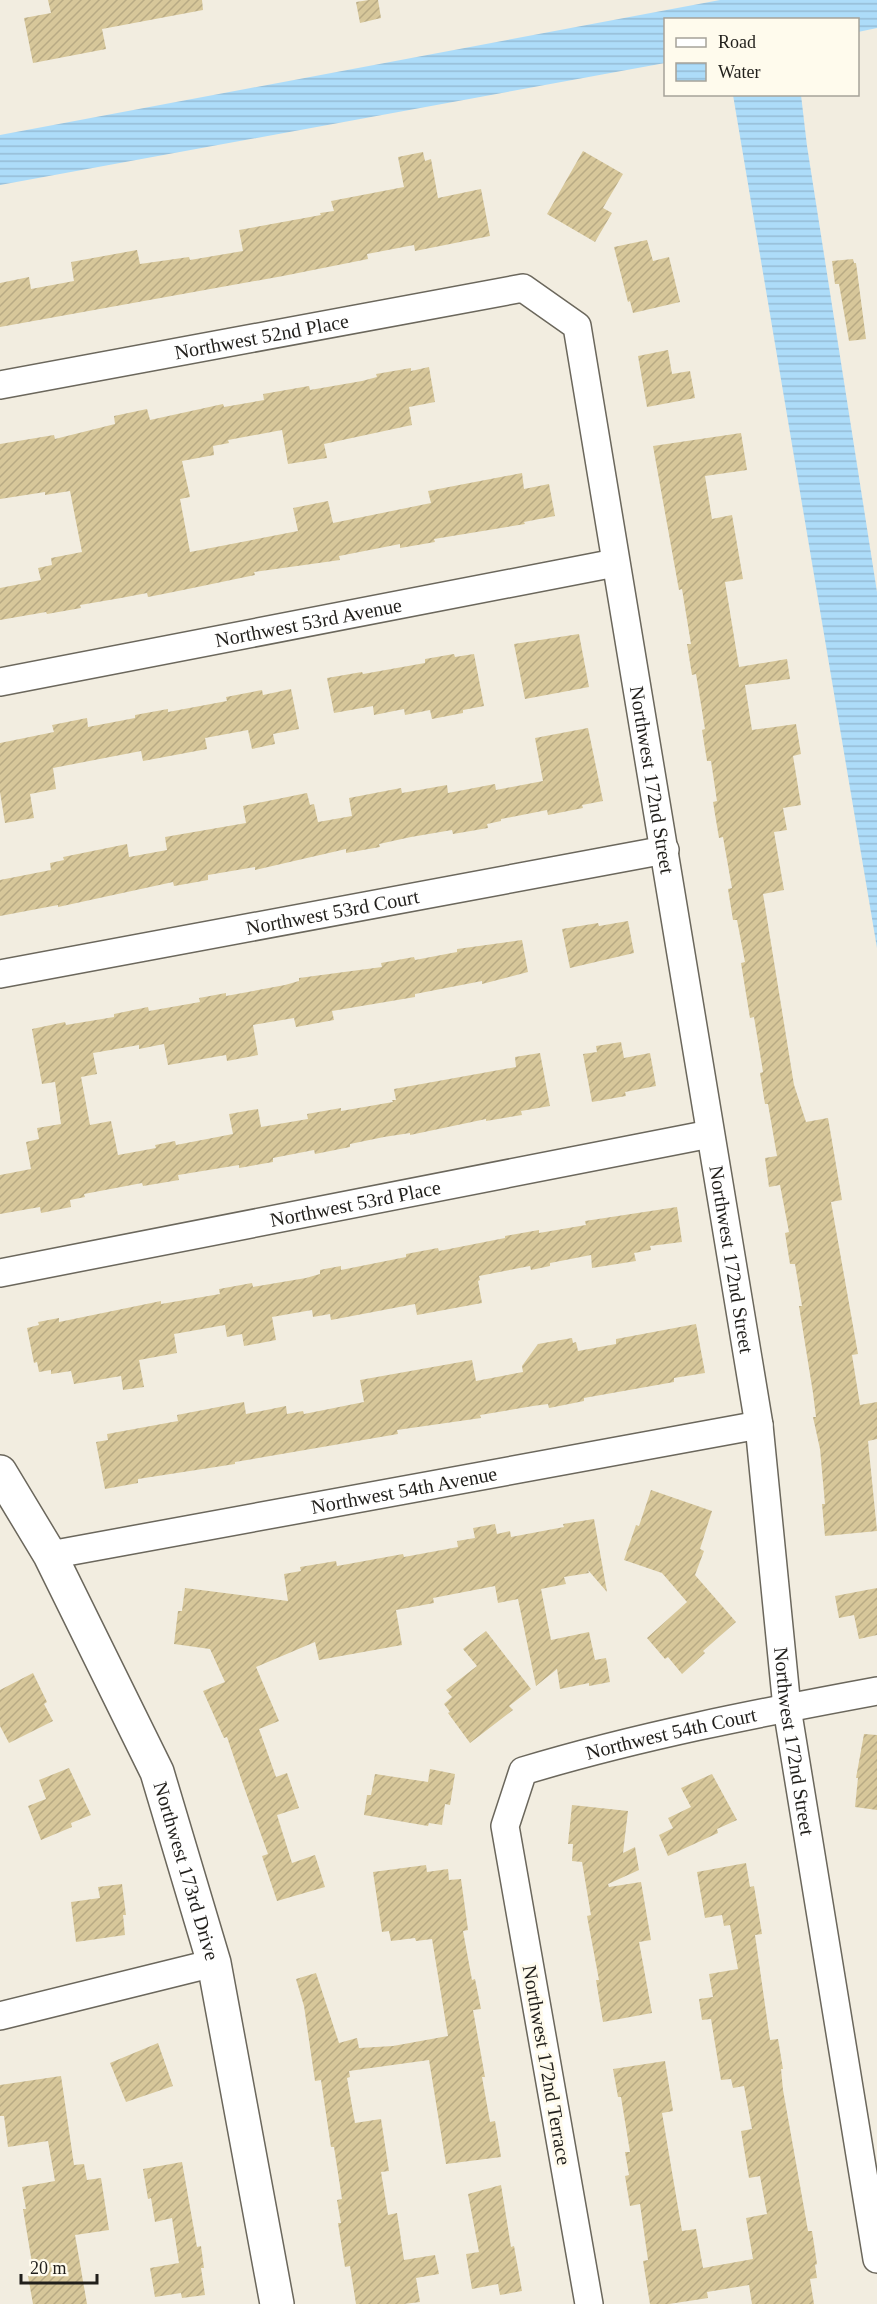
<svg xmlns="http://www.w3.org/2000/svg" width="877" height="2304" viewBox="0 0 877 2304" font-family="'Times New Roman',serif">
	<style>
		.water { fill: url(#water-rules) }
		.building { fill: url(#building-hatch) }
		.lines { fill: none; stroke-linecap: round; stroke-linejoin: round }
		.minor-casing { stroke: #6b675c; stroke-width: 30 }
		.tertiary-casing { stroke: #6b675c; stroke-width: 36 }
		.minor { stroke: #fff; stroke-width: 27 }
		.tertiary { stroke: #fff; stroke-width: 33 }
		.labels { text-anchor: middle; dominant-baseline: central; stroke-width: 6; stroke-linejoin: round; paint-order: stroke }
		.street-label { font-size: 20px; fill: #211f1b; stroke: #fffbed }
	</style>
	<defs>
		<pattern id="water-rules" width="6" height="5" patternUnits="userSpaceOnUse" patternTransform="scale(1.5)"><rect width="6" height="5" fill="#addcf9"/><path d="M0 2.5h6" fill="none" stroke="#95bcd5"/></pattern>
		<pattern id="building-hatch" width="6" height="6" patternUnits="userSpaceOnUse" patternTransform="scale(1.5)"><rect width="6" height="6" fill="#d7c79a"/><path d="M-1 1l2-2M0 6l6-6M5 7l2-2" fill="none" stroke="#b8aa84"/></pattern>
	</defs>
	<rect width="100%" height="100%" fill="#f2ede0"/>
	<path class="water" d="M720,0h157v28l-19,4v-12h-192l-1,43 -665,122v-50z
		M733,95h68l6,51 70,446v356z"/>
	<path class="building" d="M48,0h154l1,10 -101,19 4,20 -73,14 -9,-45 27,-5z
		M369,0h9l3,18 -21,5 -4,-21z
		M583,151l40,23 -20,34 9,5 -17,29 -48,-28z
		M423,152l2,9 6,-2 7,39 43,-9 9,47 -75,15 -1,-6 -47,9 1,5 -85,17 -283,51v-44l29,-6 2,12 43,-8 -3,-19 66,-12 3,14 49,-7 1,3 53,-9 -4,-21 82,-15 -1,-2 14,-2 -3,-10 73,-14 -6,-30z
		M647,240l6,21 16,-4 11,45 -47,11 -3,-12 -2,1 -14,-55z
		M853,259l1,4h2l10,76 -17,2 -10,-57h-4l-3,-23z
		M668,350l4,24 18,-3 5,27 -48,9 -9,-51z
		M429,367l6,35 -26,5 3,18 -88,19 3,14 -39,6 -6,-34 -54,10 1,3 -16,3 1,9 -32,6 8,36 -10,2 10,53 108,-21 -5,-23 35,-7 5,22 98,-20 -3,-12 94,-18 2,16 25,-5 6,32 -31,6 1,2 -91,15 1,3 -35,6v-4l-61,12 1,4 -86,12 1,3 -72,15 -35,7 -1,-4 -26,5 -41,7 1,3 -34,6 -1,-2 -46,8v-32l41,-8 -3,-12 14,-3 -1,-7 31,-6 -12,-61 -25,4v-3l-45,7v-55l54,-9 1,4 60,-15 -1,-8 33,-7 3,11 73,-16 1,3 40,-7 -1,-6 46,-8 1,4 52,-9 15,-4 -1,-3 35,-6v3z
		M741,433l6,37 -42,6 7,43 20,-4 11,64 -18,3 14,85 48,-8 3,20 -45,6 7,45 44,-6 5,30 -8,2 8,49 -18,3 4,22 -13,2 10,58 -21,4 31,191 12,37 22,-4 14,82 -11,2 27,152 -6,1 8,50 17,-3v37l-9,2 9,90 -52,5 -3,-32h3l-5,-55 -7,-32h3l-3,-24 -14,-87h3l-7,-42h-5l-5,-31 4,-1 -9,-47 -11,2 -4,-29 12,-2 -9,-52h-3l-5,-31 3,-1 -9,-55 -4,1 -9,-55 4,-1 -8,-42h-4l-5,-31 4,-1 -9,-51 -4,1 -6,-36 4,-1 -6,-40h-4l-5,-31 3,-1 -9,-55 -4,1 -5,-31h4l-9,-55 -3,1 -26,-144z
		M579,634l10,53 -64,12 -11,-55z
		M454,654l1,3 19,-3 10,52 -21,4v3l-31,6 -2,-9 -25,5 -1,-6 -30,6 -1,-9 -39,7 -7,-35 35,-6 1,2 62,-11v-4z
		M291,689l8,40 -26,5 2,10 -23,5 -4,-19 -43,8 2,11 -64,12 -2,-10 -88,17 3,21 -26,5 4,24 -29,5 -5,-31v-49l54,-11 -2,-7 35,-7 1,9 47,-9v-3l33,-6v3l59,-11 -1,-4 36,-7 1,5z
		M588,728l15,73 -21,4 1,3 -35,7 -1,-5 -46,9v2l-14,3 1,4 -35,6 -1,-4 -41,7 -32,7 1,3 -34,6v-4l-91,21v-3l-47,8v5l-34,6 -1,-4 -115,25v-2l-58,11v-36l51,-10 -1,-7 14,-3 -1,-3 64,-13 2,13 38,-7 -2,-13 81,-14 -3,-17 64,-13 3,12 4,-1 4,18 34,-6 -3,-18 52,-10 1,5 45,-8 1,8 47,-9 1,6 47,-9 -8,-43z
		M628,921l6,32 -64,15 -8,-39 36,-6 1,3z
		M522,940l6,32 -46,12v-3l-67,13v3l-83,14 2,9 -38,7 -2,-9 -41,7 5,30 -31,6 -1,-6 -58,10 -4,-21 -25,5v-4l-46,8 4,21 -16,3 9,48 21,-4 7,34 38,-7 -1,-3 20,-4 1,4 57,-11 -4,-20 29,-5 3,18 47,-8 -1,-5 34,-6v3l52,-9 -1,-2h4l-2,-11 122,-22 -1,-10 25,-4 10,53 -29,5 1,4 -36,6v-2l-76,16v-2l-26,4 -34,7v3l-35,7 -1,-4 -41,8v4l-34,6v-3l-61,10 1,5 -36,6 -1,-3 -58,11 1,3 -15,3 1,7 -30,6 -1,-6 -40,7v-39l31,-6 -5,-27 13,-3 -2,-11 24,-4 -6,-42 -13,2 -10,-55 33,-7 1,3 48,-8v-3l34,-7 1,4 51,-9 -1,-4 27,-5v3l59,-11 14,-4v-3l83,-11 -1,-4 33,-6 1,3 42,-8v-3z
		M621,1042l3,16 26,-5 6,33 -31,6 1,4 -34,6 -9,-48 14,-2 -1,-6z
		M677,1207l5,35 -32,4 1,4 -17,3 2,8 -44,7 -1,-13 -41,8v3l-19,4 -1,-4 -51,10 1,4 -2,1 4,22 -65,12 -2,-11 -84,16 -1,-6 -17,3 -1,-7 -40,7 4,23 -32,6 -2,-12 -15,3 -2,-12 -51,9 3,19 -38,7 5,27 -21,3 -2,-14 -47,8 -3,-13 -20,3v-4l-12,2 -2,-10 -3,1 -7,-35 12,-3 -1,-3 21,-4v4l102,-21v3l59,-10 -1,-5 33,-6 1,4 53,-9 14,-4v-4l10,-2 11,-2v4l65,-13v-3l32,-6 1,3 66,-13v-2l34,-6v3l47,-8 -1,-4z
		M696,1324l9,49 -31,5v4l-90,16v3l-35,7 -1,-4 -15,2 -53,9 1,3 -84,12 1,4 -163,28v2l-97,15v4l-33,6 -9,-47 12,-2 -1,-6 71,-13 -1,-6 67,-13 2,12 40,-8 1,8 16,-3 1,3 60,-12 -4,-22 112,-20 4,21 47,-9 -1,-6 16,-22 34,-6 1,5 3,-1 2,9 38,-7v-5z
		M651,1490l61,21 -12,38 4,2 -9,24 41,47 -33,29 2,2 -23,21 -14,-17 -3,2 -18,-21 40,-36 -25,-29 -38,-13 12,-35 3,1z
		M594,1519l13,73 -19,-22 1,3 -25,4 2,7 -25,5 10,51 38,-8 6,28 11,-2 4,24 -21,4v-3l-29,6 -3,-20 -21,17 -18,-87 -20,4 -3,-17 -62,12 1,5 -38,7 6,35 -83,15 -4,-18 -59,25 23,54 -20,8 17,48 11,-4 12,35 -22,7 15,48 23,-8 10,32 -48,14 -15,-45 6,-2 -23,-64 -18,-53 -3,1 -21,-47 22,-9 -15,-33 -36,-5 4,-33h4l3,-23 103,13 -4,-27 17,-3 -1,-4 36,-6 1,5 66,-12 1,3 54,-10 -1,-6 18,-3 -2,-10 22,-4 2,10 13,-3 1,6 53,-10 -1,-3z
		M877,1588v47l-18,4 -5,-24 -15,3 -4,-22z
		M486,1631l45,58 -22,17 4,4 -43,33 -22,-30 2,-1 -6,-8 8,-7 -6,-7 31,-24 -14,-17z
		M33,1673l14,29 -3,2 9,17 -44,22 -9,-17v-36z
		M864,1734l13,1v75l-22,-3 3,-29h-2z
		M69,1768l22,47 -20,8 1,4 -31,13 -13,-34 18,-7 -7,-19z
		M430,1769l25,5 -5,31 -5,-1 -3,21 -13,-2 -1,3 -64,-11 3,-20h4l4,-21 53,8z
		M712,1774l25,46 -20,9 1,4 -50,23 -9,-21 14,-7 -5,-10 23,-11 -10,-19z
		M572,1805l56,6 -5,42 12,-6 4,23 -31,14 1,3 32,-5 10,58 -12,2 13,71 -49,9 -7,-42h3l-12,-64 4,-1 -9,-53 -10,-1 1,-17h-5z
		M746,1863l4,24 4,-1 8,48 -7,1 15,105 8,-1 5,30h-2l2,21 21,118 4,23h4l5,33 -2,1 2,13 -7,1 4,25h-62l-3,-19 -42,7 1,6 -39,6h-19l-7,-43 5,-1 -8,-56 -10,2 -5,-30 4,-1 -4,-23h5l-9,-55h-3l-5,-28 52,-8 8,50 -11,2 20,118 14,-2 7,39 50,-9 -7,-41 21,-4 -7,-38 -11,2 -8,-47 11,-2 -8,-43 -11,2 -2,-9 -10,1 -10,-61 -9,1 -3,-21 14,-2 -4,-23 29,-5 -8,-44 -6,1 -2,-11 -17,3 -8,-46z
		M426,1865l1,7 21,-3 1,11 12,-1 7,51 -5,1 9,49 3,-1 6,30 -8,1 12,67h-3l8,45 5,-1 6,36 -55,7 -17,-104 -80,11 1,6 -3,1 8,45 26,-4 8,52 -8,1 7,43 9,-2 7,47 31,-5 4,19 -23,4 4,24 -16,2h-48l-6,-38 -5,1 -7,-44h3l-4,-23 5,-1 -8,-52h-3l-10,-67 -6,1 -11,-75 -8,-27 20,-6 23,70 18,-5 2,10 34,-2 55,-10 -16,-97 -16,2 -1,-3 -24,3 -2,-10 -7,1 -9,-60z
		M122,1884l4,31h-3l2,20 -49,7 -5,-40 29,-4 -2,-11z
		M158,2043l15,43 -47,16 -16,-39z
		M61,2076l13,89 10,-1 3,16 14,-2 8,52 -34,5 12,69h-54l-5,-28 6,-1 -11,-66h3l-4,-22 33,-6 -7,-40 -40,6 -4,-31h-4v-31z
		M182,2162l15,85 4,-1 3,22h-3l4,27 -23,3 -1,-5 -26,4 -5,-29 29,-5 -7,-45 -17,4 -4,-24 -3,1 -5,-30z
		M501,2185l10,62 3,-1 8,45 -22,4 -2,-11 -26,5 -6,-35 13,-2 -11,-58z"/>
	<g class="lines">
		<defs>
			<g id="minor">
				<path id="s1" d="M0,385l523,-97 54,38 182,1099 28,283 90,551"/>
				<path id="s2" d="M0,682l615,-119"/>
				<path id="s3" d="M0,974l665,-124"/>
				<path id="s4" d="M0,1273l710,-139"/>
				<path id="s5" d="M50,1555l709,-130"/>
				<path d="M0,2016l214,-53"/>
				<path id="s6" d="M589,2304l-84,-478 18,-55c116,-35 235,-58 354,-80"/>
			</g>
			<g id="tertiary">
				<path id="s7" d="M0,1472l50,83 107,217 57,191 63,341"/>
			</g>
		</defs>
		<use href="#minor" class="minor-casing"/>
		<use href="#tertiary" class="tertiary-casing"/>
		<use href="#minor" class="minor"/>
		<use href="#tertiary" class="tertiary"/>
	</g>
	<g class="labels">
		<g class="street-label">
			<text stroke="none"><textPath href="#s1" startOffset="266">Northwest 52nd Place</textPath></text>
			<text stroke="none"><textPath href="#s2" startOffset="314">Northwest 53rd Avenue</textPath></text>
			<text stroke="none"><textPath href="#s1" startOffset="1058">Northwest 172nd Street</textPath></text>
			<text stroke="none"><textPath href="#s3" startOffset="338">Northwest 53rd Court</textPath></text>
			<text stroke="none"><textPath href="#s4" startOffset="362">Northwest 53rd Place</textPath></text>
			<text stroke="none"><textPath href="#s1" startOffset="1544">Northwest 172nd Street</textPath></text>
			<text stroke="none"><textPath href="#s5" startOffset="360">Northwest 54th Avenue</textPath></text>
			<text stroke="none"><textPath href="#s6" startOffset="696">Northwest 54th Court</textPath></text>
			<text stroke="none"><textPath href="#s1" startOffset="2030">Northwest 172nd Street</textPath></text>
			<text stroke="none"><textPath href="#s7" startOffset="442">Northwest 173rd Drive</textPath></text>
			<text transform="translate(547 2065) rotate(80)">Northwest 172nd Terrace</text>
		</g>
	</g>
	<rect x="664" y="18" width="195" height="78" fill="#fffbed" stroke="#a6a399" stroke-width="1.5"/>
	<rect x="676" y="38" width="30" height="9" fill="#ffffff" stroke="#a6a399" stroke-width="1.5"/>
	<text x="718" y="48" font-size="18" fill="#211f1b">Road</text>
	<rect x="676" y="63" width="30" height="18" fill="url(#water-rules)" stroke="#a6a399" stroke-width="1.5"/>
	<text x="718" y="78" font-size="18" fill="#211f1b">Water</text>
	<path d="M21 2274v9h76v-9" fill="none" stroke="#211f1b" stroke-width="3"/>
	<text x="30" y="2274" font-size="18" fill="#211f1b" stroke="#fffbed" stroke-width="4.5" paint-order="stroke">20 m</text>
</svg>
